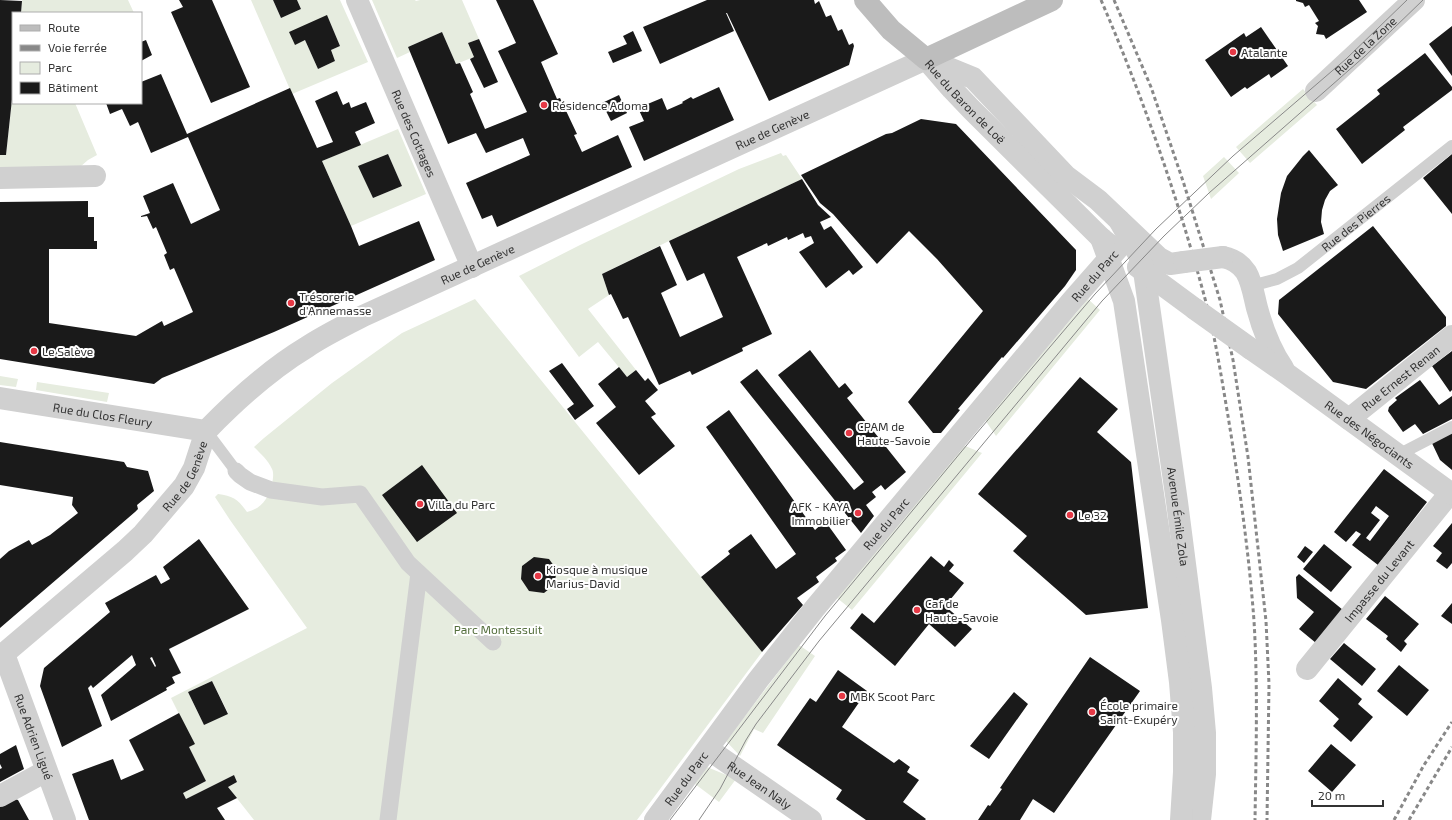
<svg xmlns="http://www.w3.org/2000/svg" width="1452" height="820" viewBox="0 0 1452 820" font-family="'Exo 2',sans-serif">
	<style>
		.green { fill: #e6ecdf; fill-rule: evenodd }
		.building { fill: #1a1a1a; fill-rule: evenodd }
		.lines { fill: none; stroke-linecap: round; stroke-linejoin: round }
		.service { stroke: #d0d0d0; stroke-width: 12 }
		.pedestrian { stroke: #d0d0d0; stroke-width: 17 }
		.minor { stroke: #d0d0d0; stroke-width: 22 }
		.tertiary { stroke: #d0d0d0; stroke-width: 22 }
		.secondary { stroke: #bdbdbd; stroke-width: 22 }
		.tram { stroke: #888; stroke-width: 1 }
		.rail { stroke: #888; stroke-width: 3; stroke-dasharray: 4 3; stroke-linecap: butt }
		.tertiary-bridge { stroke: #d0d0d0; stroke-width: 22 }
		.poi-dot { fill: #e63946; stroke: #fff; stroke-width: 1.5 }
		.labels { text-anchor: middle; dominant-baseline: central; stroke-width: 4; stroke-linejoin: round; paint-order: stroke }
		.street-label { font-size: 12px; fill: #333; stroke: #fff }
		.poi-label { font-size: 12px; fill: #333; stroke: #fff; text-anchor: start }
		.park-label { font-size: 12px; fill: #56703f; stroke: #fff }
	</style>
	<rect width="100%" height="100%" fill="#fff"/>
	<path class="green" d="M21,0h107l6,13h-113l1,-13z
		M251,0h22l8,18 20,-9 -4,-9h43l28,62 -76,32zM327,16l13,30 -9,4 4,11 -17,8 -13,-29 -10,4z
		M372,0h43l1,1 4,-1h42l17,39 -11,4 6,14 -18,7 -14,-32 -34,15 2,5 -13,6z
		M1303,89l14,16 -67,58 -14,-16z
		M13,90v13h62l22,52 -9,5 -8,7 -80,1v-13h6z
		M398,129l28,65 -75,32 -29,-65zM388,154l14,32 -29,12 -14,-32z
		M781,153l2,3 3,-1 16,24 -133,62 -67,33 7,21 -21,14 48,61 -9,7 -29,-35 -19,15 -60,-81 61,-31 159,-76z
		M1224,157l15,16 -28,26 -8,-23z
		M475,299l287,353 -125,168h-383l-26,-33 9,-5 -3,-7 -48,24 -3,-6 23,-12 -17,-34 5,-3 -23,-46 136,-70 -77,-108 -15,-23 3,-3c15,2 20,5 29,18 14,-3 22,-14 25,-28 1,-5 2,-11 0,-15 -4,-9 -11,-15 -18,-22l10,-9 68,-55 70,-50zM212,681l16,32 -24,12 -16,-33z
		M1088,299l12,11 -104,126 -11,-16z
		M0,376l18,3 -2,8 -16,-2z
		M37,382l72,11 -2,9 -71,-12z
		M963,445l19,8 -130,157 -15,-12z
		M799,645l16,11 -52,77 -9,-4 -14,27 -14,-15z
		M707,767l29,12 -17,23 -24,-18z"/>
	<path class="building" d="M0,0l22,1 -1,12h-8v77l-7,65h-6z
		M179,0h33l38,87 -39,16 -40,-91 12,-5z
		M273,0h24l4,9 -20,9z
		M496,0h37l25,54 -17,8 16,37 3,-1 17,36 -3,1 8,17 36,-17 14,32 -135,60 -5,-12 -10,4 -16,-36 64,-28 -7,-17 -37,15 -10,-20 -28,11 -40,-97 34,-15 14,32 4,-1 13,29 -3,2 15,35 42,-17 -29,-61 18,-8z
		M707,0h107l1,4 4,-3 7,16 5,-2 7,16 4,-2 7,16 4,-2 1,3 -5,19 -80,36 -42,-88h-1l8,18 -74,33 -17,-37z
		M1296,0h63l8,12 -41,27 -2,-4 -8,-1 2,-8 -3,-3 4,-2 -10,-16 -4,2 -2,-4 -7,-2z
		M327,15l13,31 -9,4 4,11 -17,8 -13,-29 -10,5 -6,-13z
		M1452,26v50l-23,-32z
		M1261,27l27,39 -17,12 -2,-4 -22,15 -2,-2 -14,10 -26,-37 39,-27 2,4z
		M633,31l9,20 -29,12 -5,-11 19,-8 -4,-8z
		M479,39l19,43 -14,6 -14,-29 4,-2 -6,-14z
		M146,40l6,15 -11,6v-19z
		M1425,53l27,34v3l-49,37 2,3 -43,34 -26,-35 44,-35 -3,-4z
		M161,74l26,60 103,-46 27,60 16,-6 -18,-41 22,-10 6,14 6,-3 2,6 15,-6 9,21 -20,9 6,13 -39,16 29,65 8,20 60,-25 16,39 -161,72 -112,46 -8,6 -154,-25v-157l88,-1v16h6v24h3v8h-48v74l87,13 26,-15 2,5 29,-14 -19,-44 -4,2 -6,-15 3,-2 -11,-26 -3,2 -6,-13 -6,1v-1l9,-3 -7,-17 30,-13 18,41 29,-14 -32,-73 -37,16 -13,-31 -8,4 -8,-17 -12,5 -4,-11h35v-21z
		M719,87l15,33 -90,41 -15,-34 15,-6 -6,-13 24,-10 5,12 16,-7 -1,-1 9,-5 2,2z
		M619,95l8,18 -16,8 -9,-18z
		M921,119l35,5 120,126v20l-11,16 -62,72 -1,-1 -44,52 2,1 -19,23h-8l-25,-31 75,-91 -46,-52 -28,-28 -32,33 -44,-50 -13,-11 -19,-28 85,-41 6,-1z
		M1309,150l29,35 -8,6 -5,9 -3,10 -1,12 3,12 -41,17 -5,-16 -1,-16 4,-26 6,-17 16,-20z
		M388,154l14,32 -29,12 -15,-32z
		M1452,154v60l-29,-36z
		M802,179l16,26 13,12 -11,5 4,8 7,-4 32,41 -10,8 -4,-5 -23,18 -27,-36 15,-9 -3,-7 -6,2 -2,-5 -15,7 -1,-3 -19,9 -1,-3 -30,14 35,77 -30,14 1,3 -51,24 -2,-4 -31,14 -31,-68 -5,2 -12,-25 -2,1 -7,-21 58,-28 17,39 -16,8 19,44 43,-20 -19,-44 -17,8 -18,-40z
		M1373,226l73,91v9l-80,63 -33,-7 -55,-68 1,-14z
		M810,350l29,38 6,-5 8,10 -6,5 59,74 -21,18 -4,-5 -9,7 4,5 -10,8 8,11 -13,17 -121,-151 17,-13 97,121 10,-8 -86,-107z
		M1452,351v39l-2,2 -18,-26z
		M562,363l32,43 -19,14 -8,-11 7,-5 -25,-33z
		M619,367l8,10 9,-7 9,11 3,-3 10,12 -13,11 11,13 -5,3 24,29 -36,29 -43,-52 20,-16 -18,-23z
		M1080,377l38,32 -21,23 34,30 17,146 -62,7 -73,-64 14,-15 -49,-42z
		M1420,380l19,25 13,-9v23l-29,15 -8,-10 -12,8 -15,-21 1,-4 8,-7 -2,-2z
		M729,410l86,120 10,-9 21,29 -11,8 2,3 -21,16 3,5 -22,16 6,7 -41,47 -61,-75 29,-23 -2,-3 23,-17 25,35 20,-15 -90,-127z
		M1452,428v42l-12,-10 -10,-21z
		M0,442l124,20 3,5 21,4 6,20 -17,14 1,4 -3,3 -135,116v-69l9,-8 20,-11 3,5 18,-10 28,-22 -6,-8 1,-8 -73,-12z
		M422,465l35,48 -40,29 -35,-47z
		M1384,469l43,33 -49,63 -26,-20 9,-11 -5,-3 -10,11 -12,-10zM1376,506l13,10 -19,25 -4,-3 14,-18 -9,-7z
		M1452,523v40l-5,6 -11,-8 6,-8 -9,-7z
		M199,539l50,70 -80,40 12,24 -9,4 3,6 -9,5 1,2 -56,31 -10,-26 35,-30 -4,-10 -39,33 -2,-3 -3,3 14,38 -40,21 -22,-61 4,-18 66,-56 -5,-9 51,-28 5,9 9,-5 -7,-12zM152,657l4,9 -1,1 -5,-9z
		M1324,544l28,23 -21,25 -28,-23z
		M1305,546l8,6 -9,11 -7,-6z
		M931,556l13,11 5,-7 5,5 -5,6 15,12 -19,23 27,23 -17,18 -26,-23 -34,42 -45,-38 12,-15 12,10z
		M534,557l15,2 8,11 -3,15 -10,8 -15,-2 -8,-12 1,-13z
		M1299,574l44,36 -27,33 -17,-14 15,-17 -17,-14 -1,-21z
		M1385,596l34,28 -15,17 3,3 -6,8 -15,-13 2,-3 -22,-17z
		M1452,603v21l-11,-8z
		M1344,643l32,26 -14,17 -32,-27z
		M1090,657l50,34 -86,122 -21,-14 -13,21h-42l10,-15 2,1 12,-17 -2,-1z
		M1399,665l30,25 -22,26 -30,-25z
		M838,670l29,21 -25,36 52,36 5,-4 11,8 -3,5 12,8 -16,22 23,17 -1,1h-59l-30,-21 6,-9 -65,-45 33,-47 6,4z
		M1338,678l24,21 -4,5 15,13 -22,25 -18,-16 6,-7 -20,-18z
		M212,681l16,33 -24,11 -16,-33z
		M1014,692l14,12 -39,55 -19,-13z
		M179,713l16,31 -6,3 17,34 -23,12 3,6 48,-24 3,7 -9,5 9,11 -20,10 8,12h-136l-17,-46 41,-15 8,21 23,-10 -15,-30z
		M1331,744l25,21 -24,27 -24,-21z
		M16,745l8,24 -24,13v-13l2,-1 -2,-4v-10z
		M12,798l6,2 11,20h-29v-15z"/>
	<g class="lines">
		<g class="service">
			<path id="s1" d="M1251,286l26,-7 21,-11 154,-122"/>
			<path d="M206,431l30,40"/>
			<path d="M1398,455l54,-28"/>
		</g>
		<path class="pedestrian" d="M236,471l4,4 10,7 21,8 51,7 38,-3 48,69 85,79
			M388,820l31,-247"/>
		<g class="minor">
			<path id="s2" d="M357,0l115,267"/>
			<path id="s3" d="M1316,91l98,-91"/>
			<path d="M0,178l95,-2"/>
			<path id="s4" d="M1349,419l103,-83"/>
			<path id="s5" d="M4,654l61,166"/>
			<path id="s6" d="M0,657l125,-106 18,-17 41,-48 10,-18 12,-37"/>
			<path id="s7" d="M1307,669l143,-176"/>
			<path id="s8" d="M708,749l103,71"/>
			<path d="M0,796l46,-25"/>
			<path id="s9" d="M655,820l103,-140 57,-72 255,-305 50,-57"/>
		</g>
		<g class="tertiary">
			<path id="s10" d="M926,59l26,30 19,20 130,129 11,9"/>
			<path d="M929,60l44,18 93,98 32,24 61,58 11,6 14,-2"/>
			<path id="s11" d="M1119,220l20,35 5,16 33,231 24,186 4,45v41l-5,46"/>
			<path d="M1101,238l23,63 48,319 8,62 4,50v40l-3,48"/>
			<path d="M1223,257c10,2 17,6 23,15 6,10 8,24 11,36 6,22 13,41 26,60"/>
			<path d="M1138,267l57,42"/>
			<path id="s12" d="M1251,349l36,25 165,120"/>
			<path id="s13" d="M0,398l206,33c31,-32 63,-61 101,-84 18,-12 37,-21 56,-31l563,-257"/>
		</g>
		<path class="secondary" d="M865,0l26,30 35,29 126,-59"/>
		<path class="tram" d="M670,820l155,-204 151,-182 119,-140 61,-65 77,-73 113,-97 61,-59
			M699,820l21,-31 26,-49 10,-16 63,-83 283,-340 62,-65 45,-43 156,-137 58,-56"/>
		<path class="rail" d="M1101,0c41,95 76,195 103,295 11,40 17,80 24,121 11,67 21,137 26,205 4,66 2,133 1,199
			M1114,0l37,87 32,94 37,119 13,60 15,97 18,164 3,63 -2,136
			M1394,820l30,-55 28,-43
			M1409,820l43,-73"/>
		<path class="tertiary-bridge" d="M1184,262l39,-5
			M1195,309l56,40"/>
	</g>
	<g class="poi-dot">
		<circle cx="1233" cy="52" r="4"/>
		<circle cx="544" cy="105" r="4"/>
		<circle cx="291" cy="303" r="4"/>
		<circle cx="34" cy="351" r="4"/>
		<circle cx="849" cy="433" r="4"/>
		<circle cx="420" cy="504" r="4"/>
		<circle cx="858" cy="513" r="4"/>
		<circle cx="1070" cy="515" r="4"/>
		<circle cx="538" cy="576" r="4"/>
		<circle cx="917" cy="610" r="4"/>
		<circle cx="842" cy="696" r="4"/>
		<circle cx="1092" cy="712" r="4"/>
	</g>
	<g class="labels">
		<g class="street-label">
			<text stroke="none"><textPath href="#s3" startOffset="67">Rue de la Zone</textPath></text>
			<text stroke="none"><textPath href="#s10" startOffset="58">Rue du Baron de Loë</textPath></text>
			<text stroke="none"><textPath href="#s13" startOffset="854">Rue de Genève</textPath></text>
			<text stroke="none"><textPath href="#s2" startOffset="145">Rue des Cottages</textPath></text>
			<text stroke="none"><textPath href="#s1" startOffset="124">Rue des Pierres</textPath></text>
			<text stroke="none"><textPath href="#s13" startOffset="530">Rue de Genève</textPath></text>
			<text stroke="none"><textPath href="#s9" startOffset="700">Rue du Parc</textPath></text>
			<text stroke="none"><textPath href="#s4" startOffset="66">Rue Ernest Renan</textPath></text>
			<text stroke="none"><textPath href="#s13" startOffset="104">Rue du Clos Fleury</textPath></text>
			<text stroke="none"><textPath href="#s12" startOffset="146">Rue des Négociants</textPath></text>
			<text stroke="none"><textPath href="#s6" startOffset="261">Rue de Genève</textPath></text>
			<text stroke="none"><textPath href="#s11" startOffset="305">Avenue Émile Zola</textPath></text>
			<text stroke="none"><textPath href="#s9" startOffset="376">Rue du Parc</textPath></text>
			<text stroke="none"><textPath href="#s7" startOffset="114">Impasse du Levant</textPath></text>
			<text stroke="none"><textPath href="#s5" startOffset="88">Rue Adrien Ligué</textPath></text>
			<text stroke="none"><textPath href="#s9" startOffset="52">Rue du Parc</textPath></text>
			<text stroke="none"><textPath href="#s8" startOffset="63">Rue Jean Naly</textPath></text>
		</g>
		<g class="poi-label">
			<text x="1241" y="52">Atalante</text>
			<text x="552" y="105">Résidence Adoma</text>
			<text x="299" y="296">Trésorerie<tspan x="299" dy="14">d'Annemasse</tspan></text>
			<text x="42" y="351">Le Salève</text>
			<text x="857" y="426">CPAM de<tspan x="857" dy="14">Haute-Savoie</tspan></text>
			<text x="428" y="504">Villa du Parc</text>
			<text x="850" y="506" text-anchor="end">AFK - KAYA<tspan x="850" dy="14">Immobilier</tspan></text>
			<text x="1078" y="515">Le 32</text>
			<text x="546" y="569">Kiosque à musique<tspan x="546" dy="14">Marius-David</tspan></text>
			<text x="925" y="603">Caf de<tspan x="925" dy="14">Haute-Savoie</tspan></text>
			<text x="850" y="696">MBK Scoot Parc</text>
			<text x="1100" y="705">École primaire<tspan x="1100" dy="14">Saint-Exupéry</tspan></text>
		</g>
		<g class="park-label">
			<text x="498" y="629">Parc Montessuit</text>
		</g>
	</g>
	<rect x="12" y="12" width="130" height="92" fill="#ffffff" stroke="#adadad"/>
	<rect x="20" y="25" width="20" height="6" fill="#bdbdbd" stroke="#adadad"/>
	<text x="48" y="32" font-size="12" fill="#333333">Route</text>
	<rect x="20" y="45" width="20" height="6" fill="#888888" stroke="#adadad"/>
	<text x="48" y="52" font-size="12" fill="#333333">Voie ferrée</text>
	<rect x="20" y="62" width="20" height="12" fill="#e6ecdf" stroke="#adadad"/>
	<text x="48" y="72" font-size="12" fill="#333333">Parc</text>
	<rect x="20" y="82" width="20" height="12" fill="#1a1a1a" stroke="#adadad"/>
	<text x="48" y="92" font-size="12" fill="#333333">Bâtiment</text>
	<path d="M1312 800v6h71v-6" fill="none" stroke="#333333" stroke-width="2"/>
	<text x="1318" y="800" font-size="12" fill="#333333" stroke="#ffffff" stroke-width="3" paint-order="stroke">20 m</text>
</svg>
